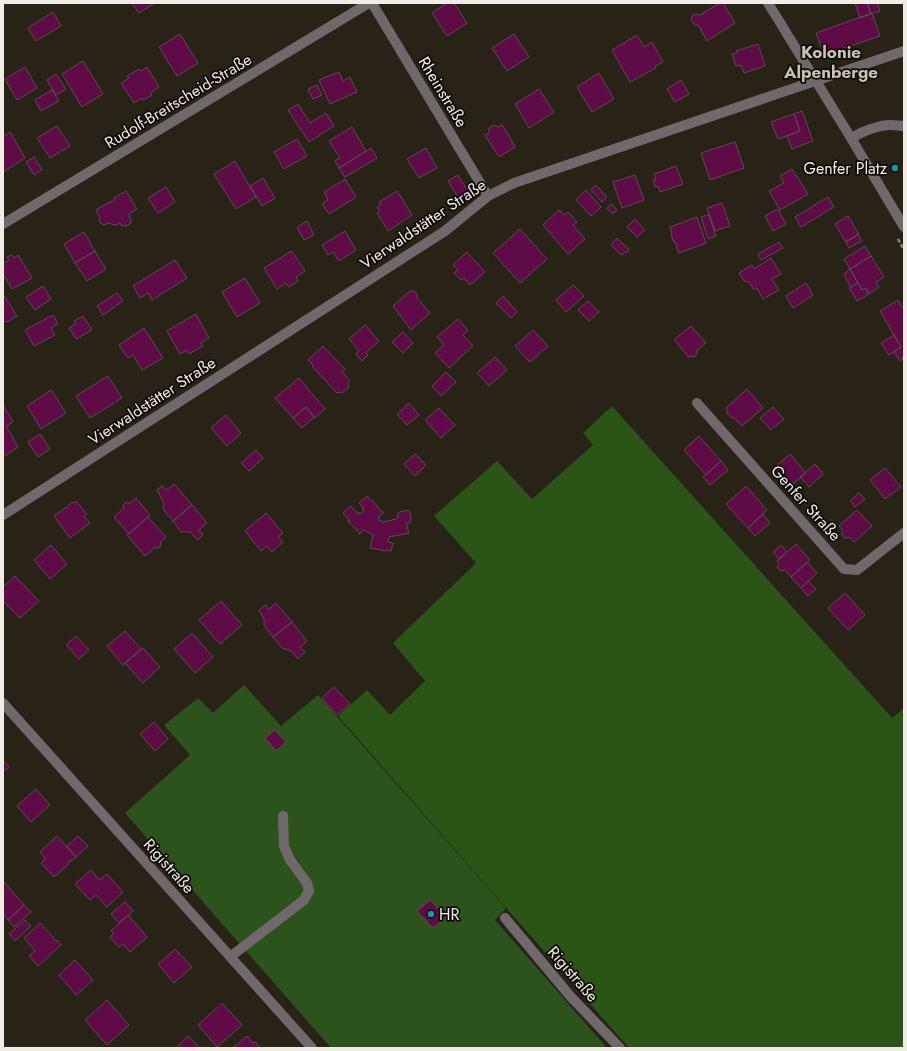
<svg xmlns="http://www.w3.org/2000/svg" width="907" height="1051" viewBox="0 0 907 1051" font-family="Jost,sans-serif">
	<style>
		.green { fill: #2c531c }
		.forest { fill: #2a5517 }
		.building { fill: #5f0b45; stroke: #5a4c53 }
		.lines { fill: none; stroke-linecap: round; stroke-linejoin: round }
		.path { stroke: #8b857b; stroke-width: 2.5; stroke-dasharray: 4 2; stroke-linecap: butt }
		.minor { stroke: #70686a; stroke-width: 10 }
		.culture-dot { fill: #0f9aa8; stroke: #0f0c07; stroke-width: 1.5 }
		.labels { text-anchor: middle; dominant-baseline: central; stroke-width: 3.5; stroke-linejoin: round; paint-order: stroke }
		.street-label { font-size: 16px; fill: #f1ece5; stroke: #0f0c07 }
		.poi-label { font-size: 16px; fill: #f1ece5; stroke: #0f0c07; text-anchor: end }
		.neighbourhood-label { font-size: 17px; font-weight: bold; fill: #cac1b3; stroke: #0f0c07 }
	</style>
	<rect width="100%" height="100%" fill="#292217"/>
	<path class="green" d="M244,685l37,41 37,-31 188,213 -11,12 112,128h-276l-206,-235 65,-58 -26,-30 34,-27 15,15z"/>
	<path class="forest" d="M612,406l280,312 12,-10v340h-275l-291,-332 29,-26 23,25 35,-34 -32,-38 83,-80 -42,-47 63,-55 35,38 61,-54 -10,-12z"/>
	<path class="building" d="M132,3h23l-16,10z
		M447,3h7l13,20 -20,13 -15,-23z
		M720,3h3l12,20 -28,18 -9,-16 -4,-1 -3,-4 1,-4 4,-2 4,1z
		M855,3h12l4,11 -11,4z
		M867,3h10l3,8 -9,3z
		M53,12l8,14 -25,15 -8,-13z
		M872,13l8,23 -56,19 -8,-22z
		M180,34l18,29 -21,13 -18,-29z
		M514,34l15,23 -22,14 -15,-23z
		M637,35l7,12 8,-5 11,20 -8,4 1,2 -26,14 -18,-32z
		M758,44l7,22 -21,7 -3,-8 -5,1 -4,-12 5,-1 -1,-2z
		M83,61l20,33 -21,13 -20,-33z
		M25,67l12,21 -20,12 -12,-21z
		M147,67l12,20 -9,6 2,2 -9,5 -1,-2 -8,5 -13,-20 8,-5 -2,-2 12,-7 2,2z
		M339,72l4,9 7,-4 7,15 -27,12 -11,-24z
		M599,73l15,26 -22,13 -15,-25z
		M56,74l10,15 -10,6 -9,-15z
		M681,80l8,14 -14,8 -8,-13z
		M317,85l5,10 -9,4 -5,-10z
		M539,89l15,23 -25,16 -14,-24z
		M52,90l7,11 -18,10 -6,-11z
		M298,104l12,19 16,-10 8,13 -25,16 -21,-32z
		M802,111l11,30 -21,8 -5,-13 13,-5 -6,-17z
		M794,114l6,17 -22,8 -7,-17z
		M494,125l4,2 4,-2 5,8h1l2,4v1l5,9 -16,10 -14,-22 4,-2v-5z
		M57,126l13,20 -20,12 -13,-20z
		M352,127l14,24 -27,17 -4,-7 5,-3 -11,-17z
		M10,132l15,26 -22,14v-36z
		M297,139l10,17 -23,13 -10,-17z
		M735,142l9,26 -34,12 -9,-27z
		M371,148l6,10 -32,19 -6,-9z
		M426,148l11,20 -18,10 -12,-19z
		M34,157l8,13 -8,5 -8,-13z
		M235,161l21,36 -20,12 -22,-35z
		M676,166l7,18 -23,8 -2,-6 -3,1 -2,-7 3,-1 -2,-5z
		M792,169l4,7h1l11,18 -28,16 -11,-19 15,-8 -4,-7z
		M458,175l10,16 -10,6 -10,-16z
		M635,175l9,25 -22,8 -9,-26z
		M263,178l12,20 -13,8 -12,-20z
		M345,179l11,18 -27,17 -7,-10 6,-4 -4,-8z
		M596,185l11,12 -5,5 -11,-12z
		M166,187l9,15 -17,11 -10,-15z
		M586,190l15,17 -10,9 -15,-16z
		M126,191l11,18 -7,4 -1,3 2,3v4l-5,3h-4l-2,-3 -4,2 -5,-1 -3,-1 -3,2 -3,-1 -3,-3 1,-3 -4,-8 12,-7h1l5,-3v-2z
		M397,191l15,24 -24,16 -11,-18 3,-2 -3,-4 4,-2 -2,-3z
		M828,197l6,10 -33,20 -6,-10z
		M722,203l8,23 -15,5 -8,-23z
		M612,204l5,6 -5,4 -5,-6z
		M778,209l8,15 -13,7 -8,-15z
		M559,210l5,5 4,-3 9,10 -4,3 12,14 -17,15 -25,-29z
		M709,215l7,21 -8,3 -7,-22z
		M848,216l11,18 -13,8 -11,-18z
		M697,217l9,26 -27,10 -5,-13 -1,1 -2,-7h1l-2,-7z
		M635,219l10,11 -8,7 -10,-10z
		M307,221l7,14 -10,5 -7,-13z
		M520,229l27,30 -27,24 -27,-30z
		M345,231l11,19 -17,11 -6,-9 -5,3 -6,-10z
		M84,232l11,19 -20,12 -11,-19z
		M858,234l4,7 -13,7 -3,-6z
		M617,238l12,12 -3,3 -1,-1 -4,3 -10,-10z
		M779,242l4,6 -22,12 -3,-6z
		M865,246l6,10 -21,13 -6,-10z
		M95,251l11,18 -19,12 -12,-18z
		M292,251l13,20 -9,6 2,4 -9,6 -3,-4 -9,6 -13,-21z
		M467,252l18,20 -15,13 -6,-7 -3,2 -7,-7 4,-3 -5,-5z
		M12,255l2,3 4,-3 14,23 -20,11 -9,-15v-10l6,-4 -2,-3z
		M871,256l13,21 -8,5 3,5 -10,7 -3,-6 -4,2 -12,-21z
		M771,258l10,16 -9,5 7,11 -16,9 -6,-11 -3,2 -5,-8 -5,-1 -5,-8 13,-8 2,4z
		M175,260l12,18 -35,22 -4,-7 -8,5 -7,-12z
		M850,269l8,14 -7,4 -6,-10v-4z
		M245,278l15,25 -23,14 -15,-25z
		M806,283l7,12 -20,13 -7,-12z
		M858,283l4,7 4,-2 3,6 -12,7 -8,-13z
		M573,285l11,11 -18,16 -10,-12z
		M43,286l8,13 -16,11 -9,-13z
		M410,291h4l3,3v4l13,15 -19,17 -18,-24z
		M117,293l6,8 -20,14 -6,-9z
		M3,294l14,22 -10,6 -1,-1 -2,2 -1,-2z
		M503,296l14,16 -6,6 -15,-15z
		M898,300l6,10v46l-2,1 1,2 -3,2 -6,-9 7,-5 -21,-36z
		M588,301l11,11 -10,9 -11,-11z
		M196,314l13,24 -8,5 2,3 -14,8 -2,-4 -7,4 -13,-23z
		M53,315l5,9 -7,4 4,7 -21,11 -9,-16z
		M83,316l9,14 -16,9 -7,-11 7,-4 -2,-3z
		M458,319l10,11 -5,5 10,11 -24,22 -14,-15 9,-8 -7,-8z
		M365,325l14,16 -13,12 2,2 -6,6 -6,-7 3,-3 -10,-12z
		M691,326l15,17 -9,7v4l-3,3 -3,-1 -2,1 -15,-17z
		M144,328l19,30 -21,12 -9,-15 -5,3 -9,-13z
		M533,330l15,16 -18,16 -15,-16z
		M403,332l10,11 -10,10 -11,-11z
		M894,335l7,12 -12,8 -8,-12z
		M323,346l22,23 -3,3 8,9 -2,2 1,4 -7,6 -3,-1 -2,1 -25,-27 1,-1 -5,-5z
		M495,357l12,13 -18,16 -12,-13z
		M446,372l10,10 -15,14 -9,-10z
		M108,376l14,22 -32,20 -14,-22z
		M299,378l26,31 -10,9 -9,-11 -13,11 -18,-20z
		M747,389l16,19 -21,18 -8,-8 -3,-1 -4,-4v-3l-1,-2z
		M51,390l15,23 -25,16 -14,-23z
		M409,403l10,12 -12,10 -10,-11z
		M3,405l10,17 -7,4 12,21 -15,10z
		M306,407l8,10 -12,11 -9,-10z
		M773,407l11,12 -13,11 -11,-12z
		M439,408l16,17 -14,13 -16,-18z
		M226,415l15,18 -14,13 -16,-18z
		M40,434l10,15 -12,8 -10,-15z
		M699,436l22,25 -15,14 -22,-25z
		M256,450l7,8 -14,13 -8,-8z
		M415,454l11,11 -11,11 -11,-12z
		M790,454l16,19 -17,14 -16,-18z
		M721,461l7,9 -18,15 -7,-8z
		M815,464l8,10 -14,13 -9,-10z
		M885,468l16,19 -16,12 -15,-19z
		M174,484l18,21 -19,16 -10,-12 1,-6 -7,-13 5,-4 5,4z
		M746,486l21,24 -19,18 -22,-24z
		M859,493l6,6 -10,8 -5,-6z
		M367,496l4,5 2,-1v1l9,11h2l-5,5v3l4,2 13,-3 2,-1 -1,-4 3,-2 7,-2 3,2 1,7 -2,4h-3l3,10 -20,4 -1,5 5,1 -2,8 -4,-1 -1,1 -16,-3 3,-13 -10,-5 -3,3v1h-1v-1l-10,-11h-1v-1h2l-7,-8 8,-7 7,8 1,-2 1,2 4,-3 -2,-2 2,-1 -5,-5z
		M136,498l14,17 -21,19 -15,-17 10,-9 -1,-1 1,-3 2,-2 3,1v1z
		M76,501l11,13 -3,2 6,7 -20,15 -16,-22 19,-14 1,1z
		M192,505l15,18 -8,7 4,5 -5,5 -8,-8h-9l-8,-11z
		M857,510l15,16 -18,16 -5,-5 -2,1h-2l-3,-3v-3l1,-1 -4,-5z
		M266,513l17,20 -5,4 5,5 -11,10 -5,-6 -6,5 -16,-20z
		M763,514l7,9 -15,13 -7,-8z
		M148,517l18,20 -6,6 1,1v2l-3,2h-2l-1,-1 -10,9 -18,-21z
		M796,544l14,16 -19,17 -7,-8 -1,2 -3,-1 -3,-3 2,-3 -2,-3z
		M51,545l16,19 -17,15 -16,-19z
		M781,545l6,7 -8,7 -6,-7z
		M807,562l10,11 -16,15 -10,-11z
		M15,576l24,25 -19,17 -17,-17v-14z
		M808,581l8,8 -8,7 -7,-8z
		M845,593l20,22 -17,15 -20,-22z
		M221,601l21,24 -22,19 -21,-24z
		M276,603l16,19 -19,15 -9,-12v-6l-5,-9 6,-5 4,4z
		M292,622l15,19 -7,6 5,5 -7,7 -7,-8 -9,-3 -9,-11z
		M125,631l16,18 -18,16 -16,-19z
		M192,633l21,24 -18,16 -21,-24z
		M76,636l13,14 -10,9 -13,-14z
		M143,648l17,19 -17,16 -18,-20z
		M334,687l16,17 -13,11 -15,-17z
		M154,722l14,17 -13,12 -15,-17z
		M275,730l11,12 -10,9 -11,-13z
		M3,760l6,7 -6,5z
		M36,789l14,16 -19,17 -14,-16z
		M57,836l19,21 -4,4 -1,-1 -3,3 1,1 -15,13 -13,-14 4,-4 -5,-7z
		M78,836l10,10 -12,11 -9,-11z
		M91,870l8,10 8,-6 16,18 -16,15 -11,-12 -6,5 -15,-16z
		M3,882h1l20,23 -16,15 -5,-6z
		M430,900l16,17 -13,11 -16,-17z
		M125,902l8,9 -14,12 -8,-9z
		M24,905l7,7 -17,15 -6,-7z
		M128,915l19,22 -17,15 -7,-8 -4,3 -9,-10 4,-4 -3,-2z
		M25,920l6,6 -16,15 -6,-7z
		M40,923l14,15h-1l3,3 1,-1 4,5 -23,21 -9,-10 6,-5 -11,-13z
		M175,949l17,18 -18,16 -16,-19z
		M75,960l18,20 -17,15 -17,-20z
		M107,1000l22,25 -22,20 -22,-25z
		M222,1003l20,22 -25,22 -19,-22z
		M188,1036l12,12h-24z
		M247,1036l6,7 2,-1 6,6h-26l-1,-1z"/>
	<g class="lines">
		<path class="path" d="M898,239l6,11"/>
		<path class="minor" d="M372,3l116,193
			M768,3l83,135 53,89
			M851,138c11,-6 27,-13 40,-13 4,0 9,1 13,1
			M3,224l366,-221
			M697,403l147,166 13,1 47,-37
			M3,515l442,-284 43,-35 26,-13 390,-132
			M3,703l309,345
			M505,918l66,79 49,51
			M230,957l74,-57 5,-9 -2,-8 -17,-23 -6,-14 -1,-30"/>
	</g>
	<g class="culture-dot">
		<circle cx="895" cy="168" r="4"/>
		<circle cx="431" cy="914" r="4"/>
	</g>
	<g class="labels">
		<g class="street-label">
			<text transform="translate(443 92) rotate(59)">Rheinstraße</text>
			<text transform="translate(178 101) rotate(-31)">Rudolf-Breitscheid-Straße</text>
			<text transform="translate(423 224) rotate(-34)">Vierwaldstätter Straße</text>
			<text transform="translate(152 401) rotate(-33)">Vierwaldstätter Straße</text>
			<text transform="translate(806 503) rotate(48)">Genfer Straße</text>
			<text transform="translate(169 866) rotate(48)">Rigistraße</text>
			<text transform="translate(573 974) rotate(49)">Rigistraße</text>
		</g>
		<g class="poi-label">
			<text x="887" y="168">Genfer Platz</text>
			<text x="439" y="914" text-anchor="start">HR</text>
		</g>
		<g class="neighbourhood-label">
			<text x="831" y="52">Kolonie<tspan x="831" dy="20">Alpenberge</tspan></text>
		</g>
	</g>
	<rect width="907" height="1051" fill="none" stroke="#f1ece5" stroke-width="8"/>
</svg>
